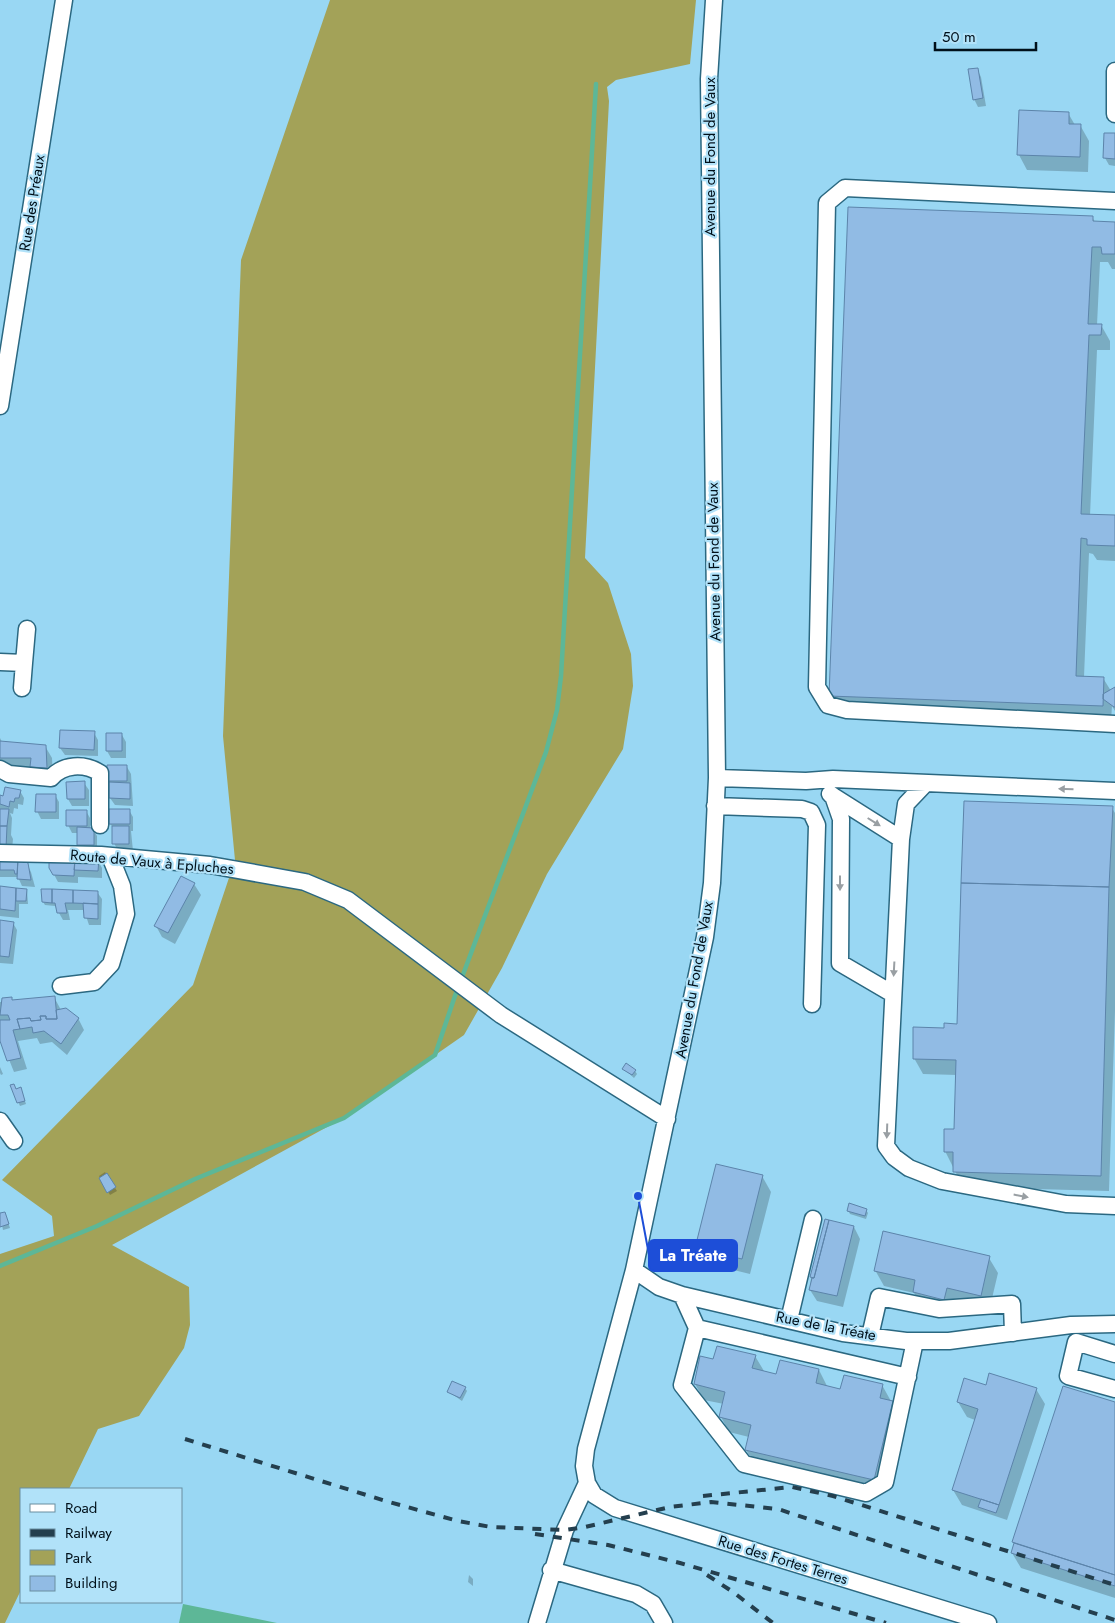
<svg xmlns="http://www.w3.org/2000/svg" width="1115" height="1623" viewBox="0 0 1115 1623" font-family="Jost,sans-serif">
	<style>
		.green { fill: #a3a258 }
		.water { fill: #5db797 }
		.shadow { fill: #0003 }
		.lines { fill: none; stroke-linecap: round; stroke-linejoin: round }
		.stream { stroke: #5db797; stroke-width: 4.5 }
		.building { fill: #91bbe4; stroke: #5c84aa }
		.minor-casing { stroke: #2b6881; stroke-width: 19 }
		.minor { stroke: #fff; stroke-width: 16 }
		.rail { stroke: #243f4e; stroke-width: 4; stroke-dasharray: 9 9; stroke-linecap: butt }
		.oneway { fill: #999fa3 }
		.labels { text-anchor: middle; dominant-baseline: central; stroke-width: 4.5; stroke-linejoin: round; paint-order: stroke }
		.street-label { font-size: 15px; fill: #00101a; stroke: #b1e2f9 }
		.leader { fill: none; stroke: #1d4ed8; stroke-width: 2 }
		.callout-dot { fill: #1d4ed8; stroke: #b1e2f9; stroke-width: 2 }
		.callout { fill: #1d4ed8; stroke: #1d4ed8; stroke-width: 2 }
		.callout-label { font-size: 16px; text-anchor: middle; font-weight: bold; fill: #fff }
	</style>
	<rect width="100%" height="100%" fill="#99d7f3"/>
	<path class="green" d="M330,0h366l-6,64 -74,16 -9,7 2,14 -24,457 23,25 23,71 2,32 -10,63 -76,125 -45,94 -38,67 -115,80 -237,130 77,42 1,38 -6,23 -45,68 -41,13 -29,60h-48v101l-16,33h-5v-369l54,-18 -2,-20 -50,-36 191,-195 42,-125 -12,-124 18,-476z"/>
	<path class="water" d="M183,1604l94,19h-98z"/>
	<path class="shadow" d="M977,69l4,8 5,29 -8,1 -4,-8z
		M1068,113l7,12h5l9,16 -1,31 -61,-2 -8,-15z
		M1106,134h9v32l-6,-1 -4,-7z
		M1092,217l3,5 20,1v46h-3l-4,-7h-8l-3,63h4l9,16v9h-13l-7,166 25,1v44l-18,-1 -4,-6 -4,-1 -5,124 19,1 8,13 4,-2v22l-3,-5 -1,15 -272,-10 -9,-16z
		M94,733l4,7v16l-33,-1 -5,-7z
		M122,735l4,7v16h-15l-4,-7z
		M0,738l2,4 43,4 7,12 1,21 -53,-11z
		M127,767l4,7 2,32 -18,-1 -5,-7 1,-12 -3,-5z
		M84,783l5,7v16h-17l-4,-7z
		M20,791l4,7 -1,7 -5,-1v5l-4,-1 -1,6 -3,-1 2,5 -1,17 2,4 -2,21 16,4 4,8 4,15 -13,-1 -4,-9h-18v-80z
		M55,795l4,7v17h-18l-4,-8z
		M1112,808l3,5v198l-6,180 -146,-4 -18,-36 10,-21 2,-55 -34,-1 -9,-16 31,-29 13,-4z
		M129,810l4,7v14h-2l2,20h-15l-4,-8v-14l-4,-5z
		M86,811l4,7v11h3l4,7v16h-15l-4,-7v-12h-6l-4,-8z
		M98,861l4,7v10l-24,-1v6l-20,-1 -8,-15z
		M194,884l7,11 -26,49 -13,-7 -6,-11z
		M0,887l27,3 1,14h-9v14l-19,-2z
		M97,892l5,7 -1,26h-12l-5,-15h-16l2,10h-7l-8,-14 -10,-1 -2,-3z
		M0,921l13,2 4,7 -4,34 -13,-1z
		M54,997l7,13 17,8 6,12 -17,25 -15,-13 -12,2 -3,-6 -19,3 9,28 -13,3 -14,-35v-35z
		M0,1067l3,7 -2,1 -1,-2z
		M624,1069l11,2 2,3 -3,4z
		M11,1086l11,6 4,12 -6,2z
		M105,1172l12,19 -7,4 -11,-19z
		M762,1176l9,16 -21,82 -45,-11 -9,-15z
		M848,1210h18l2,3 -2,6 -16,-5z
		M5,1213l5,15 -7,2 -3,-15z
		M854,1227l6,12 -17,68 -26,-6 -7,-11 1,-13z
		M989,1258l9,15 -9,38 -66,-4 -9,-14 -30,-7 -9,-16z
		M755,1356l9,15 13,4 42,-5 8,16 14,4 41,-5 10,18 3,1 5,14 -18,77 -127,-30 -9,-15 3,-13 -20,-5 -8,-15 3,-13 -20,-4 -9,-16 6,-27 13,3z
		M986,1386l50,3 9,15 -38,116 -45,-15 -9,-15 22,-70 -8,-3 -9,-15z
		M1064,1387l51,17v194l-94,-30 -9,-15z
		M465,1388l2,3 -5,10 -13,-9z
		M469,1575l4,4v7l-5,-4z"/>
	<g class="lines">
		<path class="stream" d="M461,980l85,-228 11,-42 4,-34 35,-592
			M0,1266l97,-40 98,-47 149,-61 91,-63 23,-68"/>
	</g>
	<path class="building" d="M978,68l5,30 -10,2 -5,-31z
		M1019,110l50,2v12h12l-1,33 -63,-2z
		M1104,133h11v26l-12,-1z
		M848,207l245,9v5l22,1v32h-13l-1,-7h-9l-4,77h14l-1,11h-12l-8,179 34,1v31l-28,-1v-6l-6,-1 -5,138 28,1 -1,29 -274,-10z
		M1115,687v20h-1l-11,-8v-5z
		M60,730l35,1 -1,19 -35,-2z
		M106,733h16v18h-16z
		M0,741l46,4 1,23 -17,-1 1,-9h-31z
		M107,765h20v16h-20z
		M85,781v18h-18l-1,-17z
		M109,782l21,1v16l-21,-1z
		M5,787l16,3 -2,8h-4l-1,4 -4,-1 -1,6 -9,-3v-9l3,1z
		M36,794h20v18h-21z
		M964,801l149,5 -4,81 -148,-4z
		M0,809h9l-2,17h-7z
		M109,809h21v15h-21z
		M66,810h21v16h-21z
		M0,826h7l-1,22h-6z
		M112,826h17v18h-17z
		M77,827l17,1v17h-17z
		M0,859h18l-1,15h-2l-1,-4h-14z
		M18,859l10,4 3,17 -14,-1z
		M49,859h26l-1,17 -21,-1 -4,-7z
		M75,859h24l-1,12 -24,-1z
		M181,876l14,7 -27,50 -14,-7z
		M961,883l148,4 -8,289 -148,-4v-20h-9v-23h10l2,-69 -43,-1v-32l31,1v-5l13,1z
		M0,886l16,2 -1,23 -15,-2z
		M16,888l11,1 -1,12h-10z
		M41,889h11v14l-10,-1z
		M52,889l21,1v13h-8l2,10h-10l-2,-10h-3z
		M73,890l25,1v13l-25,-1z
		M83,903l15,1v15l-14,-1z
		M0,920l14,2 -5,35 -9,-1z
		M55,996l2,23h-11v-3h-6l1,4 -10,1 -1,-3 -13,1 3,10 -7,1 8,28 -14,3 -7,-20v-21h10l-2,-5h-8l2,-17 10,-1v3z
		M66,1008l13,10 -18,26 -17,-13 -11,2 -1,-6 -12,2 -3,-10 13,-1 1,3 10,-1 -1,-4h6v3h11l-1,-9z
		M626,1063l10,7 -4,5 -10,-6z
		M14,1084l2,5 5,-2 4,14 -8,2 -7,-18z
		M716,1164l47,11 -21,84 -47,-11z
		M107,1173l9,14 -9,6 -8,-15z
		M849,1203l18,6 -2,7 -18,-5z
		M5,1212l4,12 -9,3v-14z
		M825,1219l4,1 -15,58 -4,-1z
		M829,1220l25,6 -17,70 -28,-6 3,-12h2z
		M883,1231l107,25 -9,40 -34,-8 -3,12 -31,-8 2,-12 -41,-9z
		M717,1346l39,9 -4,13 24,6 4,-14 39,9 -3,14 24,6 4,-14 39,9 -3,14 13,3 -19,79 -129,-30 6,-25 -32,-8 6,-25 -31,-8 6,-28 13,3z
		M989,1373l48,15 -38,117 -47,-15 26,-81 -21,-7 7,-24 22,7z
		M452,1381l14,6 -6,11 -13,-6z
		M1063,1386l52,16v173l-103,-33z
		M981,1499l18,6 -3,8 -18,-6z
		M1014,1543l101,32v11l-104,-33z"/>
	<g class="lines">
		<defs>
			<path id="minor" d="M1115,71v43
				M1115,201l-270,-13 -18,15 -10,484 11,18 19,5 268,14
				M0,406l64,-406
				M0,662l24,1 -2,25
				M24,663l3,-34
				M0,769l9,5 42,4c12,-14 33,-15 49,-5v52
				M717,778l89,3 27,-2 282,12
				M830,794l3,2 8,23 -1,144 53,31
				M833,796l68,43 -15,307 8,11 15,11 33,13 124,23 49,2
				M715,806l87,3 9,3 6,13 -5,179
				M901,839l5,-35 20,-21
				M0,853l101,2 109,10 95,17 43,18 153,115 166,104
				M61,986l33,-4 17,-18 15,-50 -4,-28 -12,-30
				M0,1121l14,20
				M634,1270l25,17 23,8 161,38 63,8h43l122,-16 44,-1
				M682,1295l15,33 -15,57 62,79 122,29 19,-11 30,-141
				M789,1320l24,-101
				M697,1328l211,49
				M870,1336l9,-39 60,12 73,-5 1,29
				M1115,1354l-39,-12 -8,34 47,13
				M587,1483l7,12 21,13 373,115
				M551,1570l85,24 17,10 11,19
				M537,1623l28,-93 22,-47 -3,-17 2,-17 48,-179 71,-333 7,-54 5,-105 -8,-699 5,-79"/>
		</defs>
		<use href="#minor" class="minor-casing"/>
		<use href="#minor" class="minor"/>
		<path class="rail" d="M185,1439l204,63 69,19 33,6 74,3 20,-3 85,-20 41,-5 67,7 337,111
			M703,1496l89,-9 41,9 282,89
			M535,1534l73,11 72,18 206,60
			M707,1575l26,17 40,31"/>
	</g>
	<defs><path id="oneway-solid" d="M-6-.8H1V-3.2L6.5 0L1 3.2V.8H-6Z" transform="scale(1.25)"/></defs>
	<g class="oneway">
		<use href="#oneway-solid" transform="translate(1066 789) rotate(-178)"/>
		<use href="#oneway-solid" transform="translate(874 822) rotate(32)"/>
		<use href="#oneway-solid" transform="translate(840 883) rotate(90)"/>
		<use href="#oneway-solid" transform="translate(894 969) rotate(93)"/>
		<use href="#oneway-solid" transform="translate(887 1131) rotate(92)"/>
		<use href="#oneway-solid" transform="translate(1021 1196) rotate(11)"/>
	</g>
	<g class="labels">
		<g class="street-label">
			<text transform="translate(710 157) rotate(-90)">Avenue du Fond de Vaux</text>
			<text transform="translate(32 203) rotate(-81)">Rue des Préaux</text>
			<text transform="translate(714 562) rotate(-91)">Avenue du Fond de Vaux</text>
			<text transform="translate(152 862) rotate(5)">Route de Vaux à Epluches</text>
			<text transform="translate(694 980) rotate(-80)">Avenue du Fond de Vaux</text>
			<text transform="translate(826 1326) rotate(11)">Rue de la Tréate</text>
			<text transform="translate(783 1560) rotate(17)">Rue des Fortes Terres</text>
		</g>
	</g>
	<path class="leader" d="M638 1196L649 1255"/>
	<circle class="callout-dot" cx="638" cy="1196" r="5"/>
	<rect class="callout" x="649" y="1240" width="88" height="31" rx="5"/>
	<g class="callout-label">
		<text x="693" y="1261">La Tréate</text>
	</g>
	<rect x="20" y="1488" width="162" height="115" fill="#b1e2f9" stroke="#6a8ea0"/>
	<rect x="30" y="1504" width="25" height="8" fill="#ffffff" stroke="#6a8ea0"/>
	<text x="65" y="1513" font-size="15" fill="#00101a">Road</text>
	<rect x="30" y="1529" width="25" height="8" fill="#243f4e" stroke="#6a8ea0"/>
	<text x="65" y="1538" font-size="15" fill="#00101a">Railway</text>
	<rect x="30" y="1550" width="25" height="15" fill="#a3a258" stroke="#6a8ea0"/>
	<text x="65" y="1563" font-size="15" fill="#00101a">Park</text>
	<rect x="30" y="1576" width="25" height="15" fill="#91bbe4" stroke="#6a8ea0"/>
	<text x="65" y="1588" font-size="15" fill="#00101a">Building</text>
	<path d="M935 42v8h101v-8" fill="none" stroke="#00101a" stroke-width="2.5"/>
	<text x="942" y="42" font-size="15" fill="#00101a" stroke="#b1e2f9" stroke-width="4" paint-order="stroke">50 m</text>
</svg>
